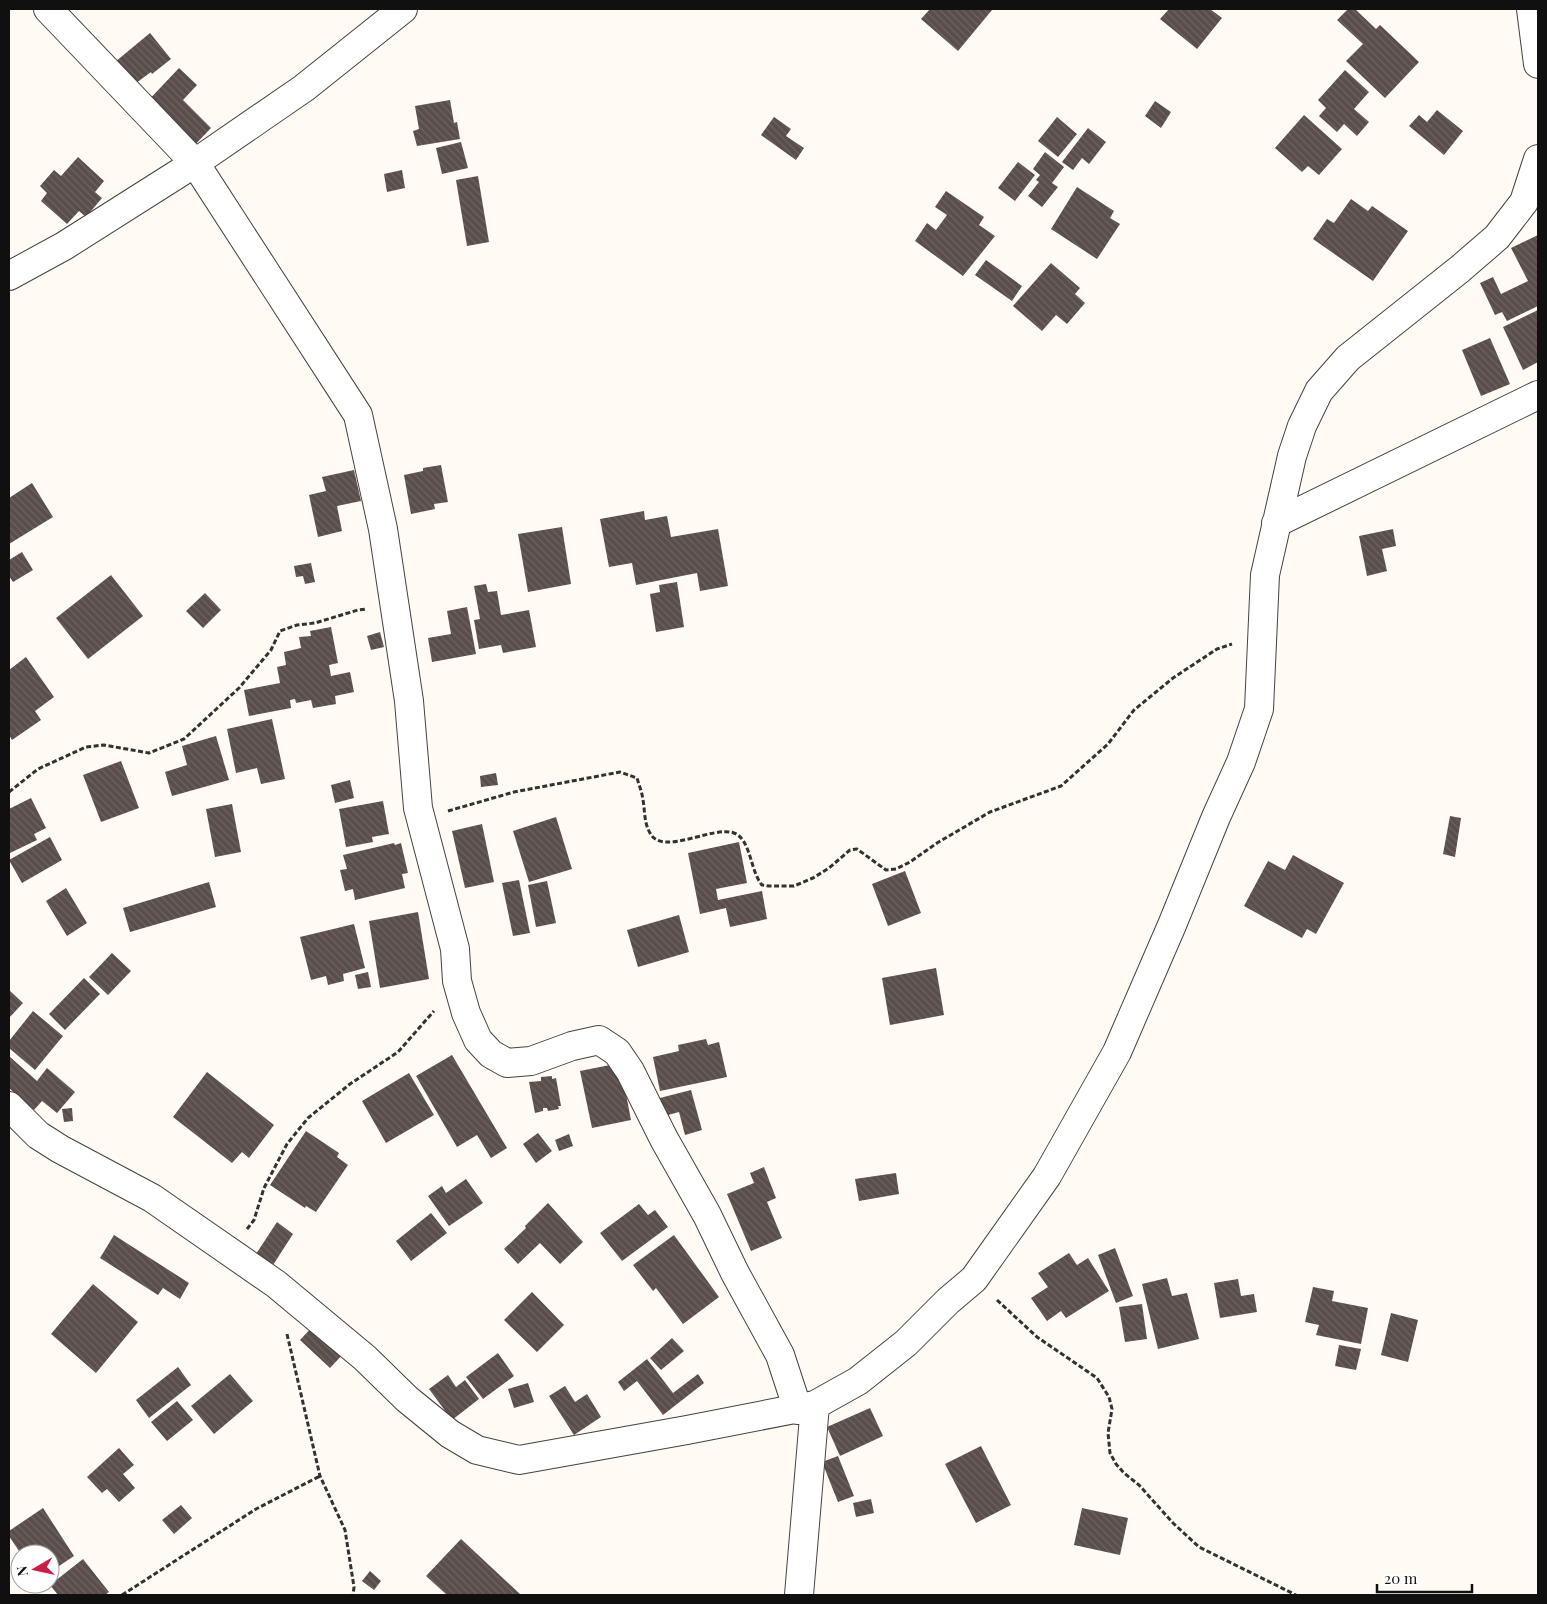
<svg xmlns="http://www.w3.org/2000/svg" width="1547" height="1604" viewBox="0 0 1547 1604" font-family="'Playfair Display',serif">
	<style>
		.building { fill: url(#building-back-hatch) }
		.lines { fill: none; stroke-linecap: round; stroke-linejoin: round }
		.minor-casing { stroke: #434343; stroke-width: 30 }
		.path { stroke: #323232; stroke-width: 3; stroke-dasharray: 5 2.5; stroke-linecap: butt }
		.minor { stroke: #fff; stroke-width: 28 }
	</style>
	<defs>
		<pattern id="building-back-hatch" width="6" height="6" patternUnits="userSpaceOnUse" patternTransform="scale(1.25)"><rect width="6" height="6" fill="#5a4e4c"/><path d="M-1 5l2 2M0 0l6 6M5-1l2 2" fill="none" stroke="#6d6361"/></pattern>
	</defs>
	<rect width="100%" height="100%" fill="#fffaf4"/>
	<path class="building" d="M930,9h61l1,1 -34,41 -37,-32z
		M1169,9h41l12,9 -25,31 -37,-30z
		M1348,9h7l21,20 4,-4 39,37 -34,36 -39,-37 17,-17 -26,-24z
		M150,33l21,26 -19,15 -1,-2 -23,17 -19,-22z
		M179,68l18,17 -14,15 28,28 -21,22 -46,-45z
		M1345,70l24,22 -15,17 15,13 -12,14 -13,-12 -7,8 -18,-16 7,-8 -8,-8z
		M450,100l4,23 3,-1 3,17 -43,7 -4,-15 6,-2 -4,-23z
		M1155,101l16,11 -10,16 -16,-12z
		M1437,110l26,21 -19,24 -35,-29 10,-11 8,7z
		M1304,115l38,34 -23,26 -11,-9 -6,6 -27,-24z
		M774,117l17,12 -5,7 18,12 -8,12 -35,-25z
		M1057,117l20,17 -19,23 -20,-16z
		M1088,128l18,14 -17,22 -7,-6 -9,12 -11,-8z
		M461,142l7,26 -26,6 -6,-26z
		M1045,152l19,15 -12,16 6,4 -16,20 -14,-11 11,-14 -3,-2 4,-5 -7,-6z
		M78,157l26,24 -9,11 7,6 -16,19 -7,-6 -12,13 -26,-23 6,-8 -7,-7 14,-16 7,6z
		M1018,162l17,13 -20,26 -17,-13z
		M402,170l3,18 -18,4 -3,-18z
		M478,176l11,66 -22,4 -11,-66z
		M1077,187l37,24 -4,7 10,6 -23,35 -46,-30z
		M946,191l38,26 -5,8 16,11 -32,40 -48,-35 12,-18 9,7 11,-15 -12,-8z
		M1351,199l17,12 4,-5 36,25 -35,50 -60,-42 14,-20 7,4z
		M1538,235v71l-31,15 -5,-9 -7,3 -15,-32 13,-6 8,17 27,-13 -17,-33z
		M986,260l36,26 -10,15 -37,-26z
		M1051,263l29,25 -5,6 10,9 -18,21 -11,-9 -14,16 -29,-25z
		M1538,310v52l-15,8 -20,-43z
		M1490,338l20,46 -29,12 -19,-46z
		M441,465l7,37 -14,2 1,5 -24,5 -7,-39 19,-4v-3z
		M354,470l7,31 -24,5 5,25 -24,6 -9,-42 17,-4 -4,-14z
		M32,483l21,34 -44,27v-46z
		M644,511l1,9 22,-4 4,21 47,-8 10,57 -28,5 -3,-18 -61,12 -4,-22 -23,4 -9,-48z
		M562,527l9,57 -43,8 -10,-58z
		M1393,529l3,17 -14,3 5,22 -20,5 -8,-40z
		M22,552l11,18 -20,12 -4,-6v-16z
		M311,563l4,19 -10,2 -2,-8 -7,1 -2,-11z
		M111,575l32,41 -55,43 -32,-41z
		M677,582l7,45 -28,5 -6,-38 10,-2 -1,-7z
		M486,584l2,8 9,-1 4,24 28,-5 7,37 -33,6 -2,-8 -22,4 -5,-29 6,-1 -6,-33z
		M205,593l16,17 -18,18 -17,-17z
		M467,607l9,47 -44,8 -4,-24 23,-4 -4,-23z
		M331,627l7,36 -9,2 2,11 19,-4 4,20 -19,4 1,8 -23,4 -2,-8 -15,3 -1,-4 -5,1 1,8 -42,8 -5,-26 36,-7 -3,-16 9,-2 -2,-13 17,-4 -2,-11 12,-1 -1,-5z
		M380,632l4,15 -13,3 -4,-14z
		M26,657l28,40 -19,14 6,9 -29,20 -3,-5v-65z
		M272,719l13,60 -24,5 -4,-16 -21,5 -9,-44z
		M216,736l13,44 -57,16 -7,-24 22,-7 -5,-19z
		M121,761l18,47 -38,14 -18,-47z
		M496,773l2,12 -17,2 -1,-11z
		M350,780l4,18 -19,5 -4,-18z
		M31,798l15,30 -12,6 3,6 -27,13 -1,-44z
		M383,801l6,33 -17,3 1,5 -27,5 -7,-38z
		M232,804l9,48 -26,5 -9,-48z
		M1450,816l11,2 -6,39 -12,-3z
		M556,817l16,52 -43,13 -16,-51z
		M482,824l12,58 -29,6 -13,-57z
		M50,837l12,23 -40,23 -13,-23z
		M739,842l8,41 -31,6 2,11 44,-9 5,28 -37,8 -4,-19 -26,6 -12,-61z
		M394,843l1,2 6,-2 7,30 -6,1 3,14 -50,12 -2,-11 -8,2 -5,-21 7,-1 -4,-14z
		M1293,855l51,28 -28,51 -9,-5 -5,9 -58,-32 24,-45 17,9z
		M905,871l16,42 -33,13 -16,-42z
		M519,880l11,53 -17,3 -11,-53z
		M547,881l9,42 -20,4 -8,-42z
		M209,882l7,25 -86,25 -7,-24z
		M66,888l21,35 -20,13 -21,-35z
		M418,912l11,67 -49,9 -11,-67z
		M679,915l10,37 -51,15 -11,-37z
		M354,924l11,44 -22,6 1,7 -16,4 -2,-9 -15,4 -11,-43z
		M112,953l19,18 -23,24 -19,-18z
		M936,968l8,47 -54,10 -8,-47z
		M368,972l3,15 -13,2 -3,-14z
		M84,978l16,16 -35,36 -16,-16z
		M9,990l14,13 -14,15z
		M33,1011l30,25 -28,34 -26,-22v-7z
		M706,1039l2,6 11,-3 8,35 -67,14 -7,-34 26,-6 -1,-6z
		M452,1055l55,93 -16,10 -14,-23 -20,12 -41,-71z
		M9,1056l28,25 10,-13 28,24 -18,21 -15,-12 -8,9 -25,-22z
		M620,1063l11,57 -39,8 -12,-57z
		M207,1072l67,53 -25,33 -7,-6 -10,11 -59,-46z
		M409,1073l25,42 -48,28 -24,-42z
		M552,1076v3l4,-1 5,28h-3l1,3 -11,2 -1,-3h-4v3l-8,2 -6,-31 12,-1v-4z
		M691,1090l11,40 -17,5 -6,-23 -18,5 -5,-18z
		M72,1108l1,13 -9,1 -2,-13z
		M306,1131l33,22 -2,4 11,8 -32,47 -10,-6 -1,2 -35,-23z
		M538,1133l14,18 -16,12 -13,-19z
		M569,1134l4,12 -14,5 -4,-11z
		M764,1167l12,31 -9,4 15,36 -31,13 -24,-57 27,-11 -4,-10z
		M896,1173l3,21 -40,7 -4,-22z
		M466,1179l17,24 -34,23 -21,-30 14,-10 4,7z
		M548,1203l35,39 -23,22 -20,-21 -22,21 -14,-15 22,-21 -1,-2z
		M639,1204l9,11 7,-5 13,17 -46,34 -22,-28z
		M431,1213l16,20 -36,28 -15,-20z
		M277,1222l16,12 -20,31 -17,-11z
		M114,1235l75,48 -9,16 -17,-11 -5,7 -58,-37z
		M674,1235l45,62 -36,27 -27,-36 -3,3 -20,-26z
		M1115,1248l18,48 -17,7 -18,-48z
		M1069,1253l8,12 11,-7 21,33 -43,27 -5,-7 -14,10 -16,-23 17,-11 -10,-14z
		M1167,1278l5,18 15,-3 12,46 -41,10 -16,-65z
		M1238,1279l3,17 13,-2 3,18 -37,6 -6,-35z
		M93,1284l45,38 -42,51 -45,-39z
		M1313,1287l21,4 -2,10 36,7 -7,36 -45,-9 3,-10 -14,-3z
		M532,1292l32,33 -27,27 -33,-32z
		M1142,1304l5,35 -22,3 -6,-35z
		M1391,1313l27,7 -10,42 -27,-7z
		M314,1325l30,28 -14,15 -30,-28z
		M672,1338l12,13 -23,19 -11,-12z
		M1339,1345l22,4 -5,21 -21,-4z
		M498,1353l16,23 -31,23 -17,-22z
		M647,1359l26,34 25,-19 6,9 -41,32 -26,-34 -13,10 -6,-9z
		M178,1367l13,18 -42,33 -13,-18z
		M230,1374l23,27 -39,33 -23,-28z
		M448,1375l8,12 9,-7 14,19 -27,21 -23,-31z
		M528,1383l6,19 -20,6 -6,-19z
		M565,1386l10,16 12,-8 14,23 -27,18 -25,-39z
		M177,1401l16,19 -26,21 -16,-19z
		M870,1408l13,28 -43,20 -13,-29z
		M981,1446l30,59 -35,18 -31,-59z
		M119,1448l15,17 -11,9 12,14 -16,14 -12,-13 -5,4 -15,-16z
		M838,1456l16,40 -16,6 -16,-40z
		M871,1499l3,14 -18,4 -3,-14z
		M181,1505l11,13 -18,16 -12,-14z
		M43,1508l31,48 -24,16v-18h-29l-12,-18v-5z
		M1082,1508l46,10 -8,37 -46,-10z
		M461,1539l60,56h-74l-21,-19z
		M83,1559l26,33 -4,3h-47l-8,-10z
		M370,1571l11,10 -7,9 -12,-9z"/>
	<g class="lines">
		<defs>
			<path id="minor" d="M48,9l147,154 163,252 25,114 26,172 9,107 37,141 2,32 9,32 12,27 13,14 16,9 24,-2 41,-15 27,-6 18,12 13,19 34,68 43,76 28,58 45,82 18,55
				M1531,9l7,55
				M9,276l55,-30 131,-83 109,-75 99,-79
				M1276,523l262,-128
				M9,1106l29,29 22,14 92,49 124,86 89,74 42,41 43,35 27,16 42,10 168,-30 128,-25 43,-24 48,-38 42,-42 26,-22 73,-103 70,-124 55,-127 44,-108 25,-55 18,-53 6,-134 27,-119 10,-30 17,-35 29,-33 112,-89 37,-32 27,-35 14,-43
				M799,1595l16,-190"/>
		</defs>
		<use href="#minor" class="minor-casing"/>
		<path class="path" d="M9,792l29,-23 48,-22 18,-2 45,8 35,-14 55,-51 32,-38 9,-19 17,-6 18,-2 43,-13 8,-1
			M448,811l66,-19 106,-20 17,6c2,7 5,14 6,22 2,11 1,23 7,33 12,24 63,-8 84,0 17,6 16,38 28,52l7,1h25l19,-8 16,-10 21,-18 7,-1 29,21 10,-1 14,-7 27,-19 53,-31 71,-26 47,-42 26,-34 39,-32 44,-29 15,-5
			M247,1229l7,-9 10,-32 23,-44 21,-26 42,-34 48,-32 36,-41
			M997,1300l40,37 60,41 12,19 3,12 -4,24 2,20 6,11 8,9 15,12 34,38 26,24 97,48
			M287,1334l33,142 25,54 9,57 -1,8
			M122,1595l134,-86 64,-33"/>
		<use href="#minor" class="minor"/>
	</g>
	<rect width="1547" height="1604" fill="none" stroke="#101010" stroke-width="20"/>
	<g transform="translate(35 1569) rotate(261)"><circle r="24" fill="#ffffff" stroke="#9f9f9f"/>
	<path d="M0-4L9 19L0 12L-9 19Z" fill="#cd1c48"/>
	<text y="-8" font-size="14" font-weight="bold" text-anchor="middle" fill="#101010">N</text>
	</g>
	<path d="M1377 1584v8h95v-8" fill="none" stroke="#101010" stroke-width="2.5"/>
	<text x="1384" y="1584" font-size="15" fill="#101010" stroke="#ffffff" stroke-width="4" paint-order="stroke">20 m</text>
</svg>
